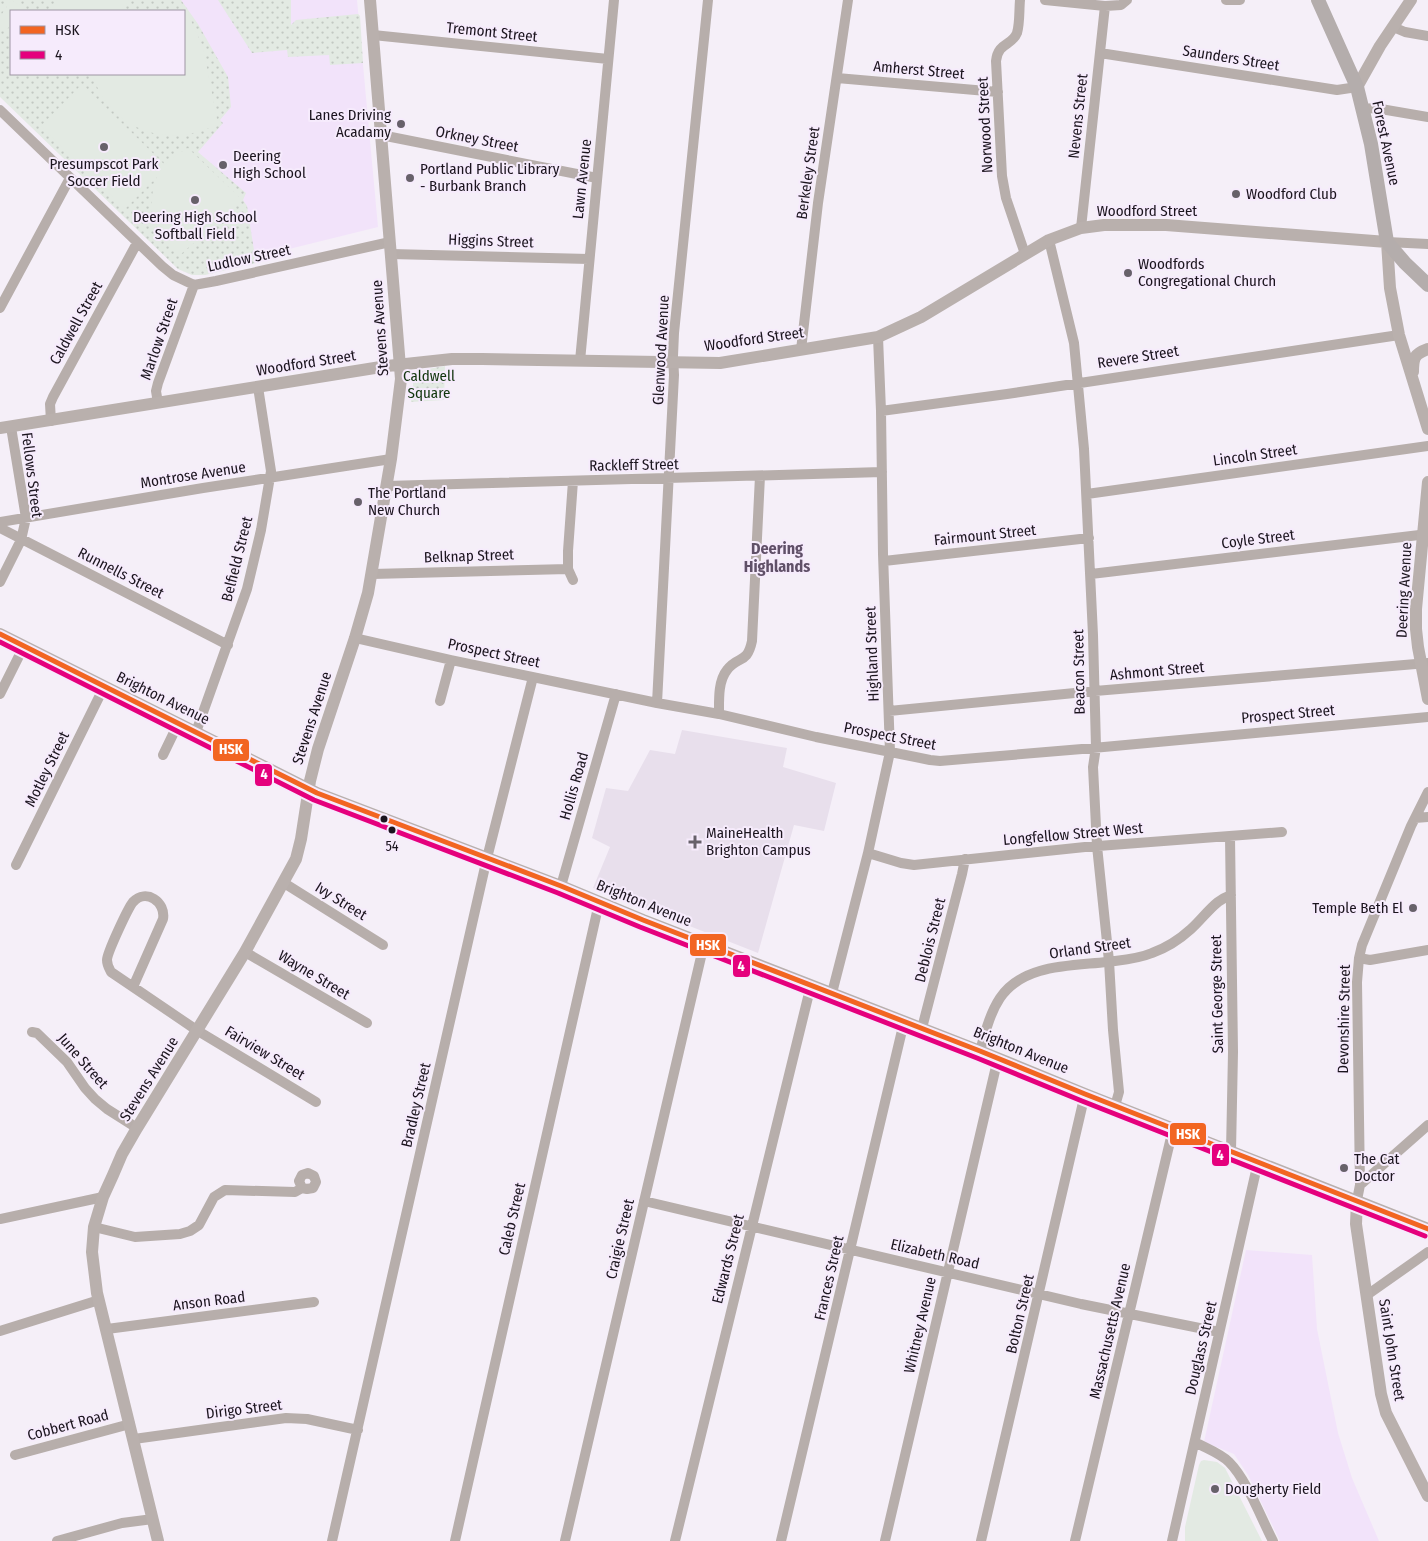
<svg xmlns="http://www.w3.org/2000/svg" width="1428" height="1541" viewBox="0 0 1428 1541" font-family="'Fira Sans Condensed',sans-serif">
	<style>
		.built { fill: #f2e3fa; fill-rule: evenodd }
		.medical { fill: #e8dfec }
		.park { fill: url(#park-dots); fill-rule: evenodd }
		.garden { fill: #e3eae3 }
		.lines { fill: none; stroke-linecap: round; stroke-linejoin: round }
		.minor { stroke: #b7aeab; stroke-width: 10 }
		.major { stroke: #b9b0ad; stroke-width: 12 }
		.highway { stroke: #b4adac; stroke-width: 14 }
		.bus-1-casing { stroke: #f6ebfc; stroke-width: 9 }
		.bus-2-casing { stroke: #f6ebfc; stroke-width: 9 }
		.bus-1 { stroke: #f26522; stroke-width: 5 }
		.bus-2 { stroke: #e5007d; stroke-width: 5 }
		.poi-dot { fill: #67616a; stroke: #f6ebfc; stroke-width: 2 }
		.bus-dot { fill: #1b141e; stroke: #f6ebfc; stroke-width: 2 }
		.labels { text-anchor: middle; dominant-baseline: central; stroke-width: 4; stroke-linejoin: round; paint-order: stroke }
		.bus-label { font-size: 14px; fill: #1b141e; stroke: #f6ebfc }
		.street-label { font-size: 15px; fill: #1b141e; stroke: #f6ebfc }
		.poi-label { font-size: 15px; fill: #1b141e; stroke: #f6ebfc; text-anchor: start }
		.park-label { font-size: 15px; fill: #11350d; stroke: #f6ebfc }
		.neighbourhood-label { font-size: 16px; font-weight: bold; fill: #605068; stroke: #f6ebfc }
		.line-badge { stroke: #f6ebfc; stroke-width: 2 }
		.badge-label { font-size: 14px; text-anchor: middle; font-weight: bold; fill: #fff }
	</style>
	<defs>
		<pattern id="park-dots" width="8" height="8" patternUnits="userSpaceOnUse" patternTransform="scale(1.25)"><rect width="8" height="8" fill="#e3eae3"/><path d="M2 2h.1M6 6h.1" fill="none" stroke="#c2c8c2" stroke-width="1.8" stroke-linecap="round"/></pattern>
	</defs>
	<rect width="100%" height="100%" fill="#f5eff8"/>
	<path class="built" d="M0,0h357l21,227 -190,47 -188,-178zM11,11h173v63h-173z
		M1246,1250l66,5 5,74 21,104 14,45 27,63h-99l-32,-66 -14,-21 -30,-12z"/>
	<path class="medical" d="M682,730l105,18 -4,19 53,16 -12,48 -30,-6 -36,128 -165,-65 17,-41 -18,-9 14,-50 22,3 22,-41 25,4z"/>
	<path class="park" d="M0,0h181l17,24 30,53 3,30 -11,13 3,3 -25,29 48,41 -3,7 4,6 9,57 -51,12h-13l-14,-6 -178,-172zM11,11h173v63h-173z
		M218,0h73v25l5,-5 62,-6 2,2 3,47 -33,2 -1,-10 -41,2 -1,-7 -35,3z
		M445,366l-1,34 -33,2c3,-30 3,-31 34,-36z"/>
	<path class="garden" d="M11,0l11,6 -3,5h-8v12l-4,7 -7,-4v-9z
		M57,0h72l-9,11h-72z
		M184,12l4,2 15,33 15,77c-51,26 -108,6 -126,-50h92z
		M82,84l83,81 11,-10 12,-7 48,46 3,3 1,6 -59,51c-28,-19 -36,-46 -24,-77l-32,32 -84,-83z
		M1204,1460l13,2 8,6 37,73h-77v-14l14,-62 2,-4z"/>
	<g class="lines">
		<path class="minor" d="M1020,0c-1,10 0,23 -3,33 -5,13 -19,9 -21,28l6,115 4,22 19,56
			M1045,0l60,6 16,-1 6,-5
			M1226,0h14
			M1393,27l12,5 23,4
			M373,35l235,24
			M1100,53l237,37 20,-3
			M837,78l161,14
			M1363,109l12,-1 53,9
			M0,110l162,156 11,9 21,10 22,-4 174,-39
			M381,135l216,43
			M1081,228l24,-222
			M1049,240l25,103 10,106 9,186 3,112 -3,20 4,79 12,115 4,69 6,62 -4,14
			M1387,242l41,2
			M391,254l198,5
			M0,308l70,-130
			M801,350l17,-147 30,-203
			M580,361l34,-361
			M158,403l-2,-12 2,-8 36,-98
			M881,411l126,-17 392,-59
			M51,421l-1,-17 3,-7 84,-154
			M573,481l-5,70v18l5,11
			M386,486l496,-14
			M1087,494l341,-48
			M0,522l203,-34 188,-29
			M0,528l228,117
			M884,561l205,-23
			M372,574l196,-5
			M1091,574l337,-40
			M0,582l21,-42 5,-22 -15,-91
			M355,638l96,22 206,43 62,11 97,23 114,23 10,1 142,-12 346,-32
			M0,694l24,-48
			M440,701l11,-41
			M657,703l17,-328 -1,-19 1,-23 34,-333
			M889,711l206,-20 333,-28
			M719,714c0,-14 -1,-33 8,-44 11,-15 20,-5 25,-29l8,-165
			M196,732l51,-143 14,-59 10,-59 -13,-84
			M163,755l15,-31
			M1415,818l13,-1
			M1230,837l3,215 -2,99
			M868,853l33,10 13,2 171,-18 197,-15
			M16,865l88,-178
			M284,883l99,62
			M561,886l55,-192
			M245,952l122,71
			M1359,958l11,2 58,-10
			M133,987l30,-68c3,-17 -17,-31 -30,-17 -5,6 -26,51 -26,58 0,5 2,8 4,12l87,59 118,71
			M832,993l36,-140 22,-101 -7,-198 -2,-143 -3,-74
			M922,1028l40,-154 3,-15
			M32,1032l5,1 30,29 18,26 10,11 12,10 30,19
			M980,1051c5,-18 10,-38 20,-53 23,-34 71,-32 107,-36 15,-2 31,-3 45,-9 14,-5 28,-14 39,-24 9,-8 17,-19 27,-27 4,-3 8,-5 13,-7
			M1360,1185l68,-60
			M1357,1200l3,-15 -3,-203 2,-24 3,-13 49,-119 17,-34
			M644,1201l437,103 138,28
			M0,1219l103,-22
			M94,1227l41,10 45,-3 10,-3 9,-6 15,-28 11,-7 70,2 7,-4 5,1 6,-1 3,-6 -2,-6 -6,-3 -6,2 -3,6 3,7
			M1367,1295l61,-43
			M107,1329l207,-27
			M0,1331l99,-31
			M134,1439l152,-21 21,1 51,11
			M1195,1442c10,6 25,11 34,20 18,18 32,56 44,79
			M15,1455l115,-31
			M57,1541l65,-18 31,-4
			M332,1541l155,-683 46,-181
			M455,1541l144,-638
			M565,1541l139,-597
			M675,1541l136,-556
			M781,1541l123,-519
			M885,1541l113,-483
			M981,1541l104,-447
			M1075,1541l98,-412
			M1172,1541l86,-379"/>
		<path class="major" d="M1357,87l23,-41 31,-46
			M1413,372c0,-14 1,-18 15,-23
			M0,428l387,-62 65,-7h30l238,4 158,-26 43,-20 128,-77 32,-12 23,-3h62l221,17 3,46 9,47 29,94
			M1428,482l-12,127v20l2,18 10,52
			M0,634l317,159 244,93 82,34 337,131 105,43 343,135
			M1357,1200l-1,24 25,170 5,19 42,83
			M158,1541l-61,-248 -5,-41 2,-25 9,-30 10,-22 9,-21 15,-26 108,-176 51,-93 5,-20 9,-58 8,-32 37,-111 13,-45 23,-134 10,-80 -31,-379"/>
		<path class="highway" d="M1318,0l39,87 14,57 16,98 18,21 23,22"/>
		<defs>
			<path id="bus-1" d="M0,634l317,159 244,93 82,34 337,131 105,43 343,135"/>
			<path id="bus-2" d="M0,642l314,158 244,93 82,34 337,131 105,43 343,135"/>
		</defs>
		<use href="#bus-1" class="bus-1-casing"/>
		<use href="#bus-2" class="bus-2-casing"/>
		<use href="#bus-1" class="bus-1"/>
		<use href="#bus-2" class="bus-2"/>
	</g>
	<g class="poi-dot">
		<circle cx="401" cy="124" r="5"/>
		<circle cx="104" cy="147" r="5"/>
		<circle cx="223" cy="165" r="5"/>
		<circle cx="410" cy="178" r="5"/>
		<circle cx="1236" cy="194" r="5"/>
		<circle cx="195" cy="200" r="5"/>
		<circle cx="1128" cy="273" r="5"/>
		<circle cx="358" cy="502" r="5"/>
		<path d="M692.5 834.5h5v5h5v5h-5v5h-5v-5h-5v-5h5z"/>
		<circle cx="1413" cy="908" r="5"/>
		<circle cx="1344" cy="1168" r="5"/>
		<circle cx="1215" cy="1489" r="5"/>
	</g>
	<g class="bus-dot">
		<circle cx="384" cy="819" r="4.5"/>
		<circle cx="392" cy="830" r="4.5"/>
	</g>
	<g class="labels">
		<g class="bus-label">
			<text x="392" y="846">54</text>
		</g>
		<g class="street-label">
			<text transform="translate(492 32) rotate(6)">Tremont Street</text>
			<text transform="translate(1231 58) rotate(9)">Saunders Street</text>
			<text transform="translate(919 70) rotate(5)">Amherst Street</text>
			<text transform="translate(1078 116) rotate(-84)">Nevens Street</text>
			<text transform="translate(985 125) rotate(-93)">Norwood Street</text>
			<text transform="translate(477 139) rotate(11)">Orkney Street</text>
			<text transform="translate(1386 143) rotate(78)">Forest Avenue</text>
			<text transform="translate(808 173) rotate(-82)">Berkeley Street</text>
			<text transform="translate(582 179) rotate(-84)">Lawn Avenue</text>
			<text x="1147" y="211">Woodford Street</text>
			<text transform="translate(491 241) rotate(2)">Higgins Street</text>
			<text transform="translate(249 258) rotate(-12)">Ludlow Street</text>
			<text transform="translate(76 323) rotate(-61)">Caldwell Street</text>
			<text transform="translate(380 328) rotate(-94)">Stevens Avenue</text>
			<text transform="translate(159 339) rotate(-71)">Marlow Street</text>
			<text transform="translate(754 339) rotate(-8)">Woodford Street</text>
			<text transform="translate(661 350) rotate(-87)">Glenwood Avenue</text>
			<text transform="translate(1138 357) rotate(-9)">Revere Street</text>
			<text transform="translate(306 363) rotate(-9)">Woodford Street</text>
			<text transform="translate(1255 455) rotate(-8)">Lincoln Street</text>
			<text transform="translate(634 465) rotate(-1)">Rackleff Street</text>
			<text transform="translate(32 475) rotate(83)">Fellows Street</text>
			<text transform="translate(193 475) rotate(-9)">Montrose Avenue</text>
			<text transform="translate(985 535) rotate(-6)">Fairmount Street</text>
			<text transform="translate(1258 539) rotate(-7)">Coyle Street</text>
			<text transform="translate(469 556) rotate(-2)">Belknap Street</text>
			<text transform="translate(237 559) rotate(-76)">Belfield Street</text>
			<text transform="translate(121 573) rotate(27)">Runnells Street</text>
			<text transform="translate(1404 590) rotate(-87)">Deering Avenue</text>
			<text transform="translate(494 653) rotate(12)">Prospect Street</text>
			<text transform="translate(872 654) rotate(-92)">Highland Street</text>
			<text transform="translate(1157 671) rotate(-5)">Ashmont Street</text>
			<text transform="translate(1079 672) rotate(-91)">Beacon Street</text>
			<text transform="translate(163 698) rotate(26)">Brighton Avenue</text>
			<text transform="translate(1288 714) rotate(-5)">Prospect Street</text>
			<text transform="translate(312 718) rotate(-72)">Stevens Avenue</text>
			<text transform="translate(890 736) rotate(11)">Prospect Street</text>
			<text transform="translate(47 769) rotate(-64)">Motley Street</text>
			<text transform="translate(574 786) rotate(-74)">Hollis Road</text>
			<text transform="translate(1073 834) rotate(-5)">Longfellow Street West</text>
			<text transform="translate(341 901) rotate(32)">Ivy Street</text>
			<text transform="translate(644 903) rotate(22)">Brighton Avenue</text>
			<text transform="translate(930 940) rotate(-76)">Deblois Street</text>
			<text transform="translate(1090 948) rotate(-8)">Orland Street</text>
			<text transform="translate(314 975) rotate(31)">Wayne Street</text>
			<text transform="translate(1217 994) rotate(-91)">Saint George Street</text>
			<text transform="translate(1344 1019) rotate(-89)">Devonshire Street</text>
			<text transform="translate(1021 1050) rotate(22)">Brighton Avenue</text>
			<text transform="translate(265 1053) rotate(31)">Fairview Street</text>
			<text transform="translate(83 1061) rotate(49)">June Street</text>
			<text transform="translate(149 1079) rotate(-58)">Stevens Avenue</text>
			<text transform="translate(416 1105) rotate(-77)">Bradley Street</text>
			<text transform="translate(512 1219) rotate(-77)">Caleb Street</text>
			<text transform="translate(620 1239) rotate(-77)">Craigie Street</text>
			<text transform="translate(935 1254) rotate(13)">Elizabeth Road</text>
			<text transform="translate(728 1259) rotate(-76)">Edwards Street</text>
			<text transform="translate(829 1278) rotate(-77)">Frances Street</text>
			<text transform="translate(209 1301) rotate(-7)">Anson Road</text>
			<text transform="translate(1020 1314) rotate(-77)">Bolton Street</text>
			<text transform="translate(920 1325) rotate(-77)">Whitney Avenue</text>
			<text transform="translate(1110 1331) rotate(-77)">Massachusetts Avenue</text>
			<text transform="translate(1201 1348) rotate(-77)">Douglass Street</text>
			<text transform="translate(1392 1350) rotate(81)">Saint John Street</text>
			<text transform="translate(244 1409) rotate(-7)">Dirigo Street</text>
			<text transform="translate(68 1425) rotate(-15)">Cobbert Road</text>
		</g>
		<g class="poi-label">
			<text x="391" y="115" text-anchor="end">Lanes Driving<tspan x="391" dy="17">Acadamy</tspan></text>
			<text x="233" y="156">Deering<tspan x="233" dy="17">High School</tspan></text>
			<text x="104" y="164" text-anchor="middle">Presumpscot Park<tspan x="104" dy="17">Soccer Field</tspan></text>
			<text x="420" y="169">Portland Public Library<tspan x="420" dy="17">- Burbank Branch</tspan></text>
			<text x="1246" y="194">Woodford Club</text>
			<text x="195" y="217" text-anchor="middle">Deering High School<tspan x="195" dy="17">Softball Field</tspan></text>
			<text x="1138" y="264">Woodfords<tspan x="1138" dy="17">Congregational Church</tspan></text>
			<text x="368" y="493">The Portland<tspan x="368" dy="17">New Church</tspan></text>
			<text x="706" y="833">MaineHealth<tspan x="706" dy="17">Brighton Campus</tspan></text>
			<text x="1403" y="908" text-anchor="end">Temple Beth El</text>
			<text x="1354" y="1159">The Cat<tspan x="1354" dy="17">Doctor</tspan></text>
			<text x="1225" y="1489">Dougherty Field</text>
		</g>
		<g class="park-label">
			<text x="429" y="376">Caldwell<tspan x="429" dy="17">Square</tspan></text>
		</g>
		<g class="neighbourhood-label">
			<text x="777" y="548">Deering<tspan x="777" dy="18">Highlands</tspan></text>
		</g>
	</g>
	<g class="line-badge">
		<rect x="212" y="738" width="38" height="24" rx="5" fill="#f26522"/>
		<rect x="254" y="763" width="19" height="24" rx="5" fill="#e5007d"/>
		<rect x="689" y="933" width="38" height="24" rx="5" fill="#f26522"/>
		<rect x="732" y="954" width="19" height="24" rx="5" fill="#e5007d"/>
		<rect x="1169" y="1122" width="38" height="24" rx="5" fill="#f26522"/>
		<rect x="1211" y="1143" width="19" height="24" rx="5" fill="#e5007d"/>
	</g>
	<g class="badge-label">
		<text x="231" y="754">HSK</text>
		<text x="264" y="779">4</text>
		<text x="708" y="950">HSK</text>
		<text x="741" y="971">4</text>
		<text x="1188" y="1139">HSK</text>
		<text x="1220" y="1160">4</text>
	</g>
	<rect x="10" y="10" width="175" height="65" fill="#f6ebfc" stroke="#9e95a3"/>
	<rect x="20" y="26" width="25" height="8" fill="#f26522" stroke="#9e95a3"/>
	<text x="55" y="35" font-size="15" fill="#1b141e">HSK</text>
	<rect x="20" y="51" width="25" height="8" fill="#e5007d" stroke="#9e95a3"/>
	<text x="55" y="60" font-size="15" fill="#1b141e">4</text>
</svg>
